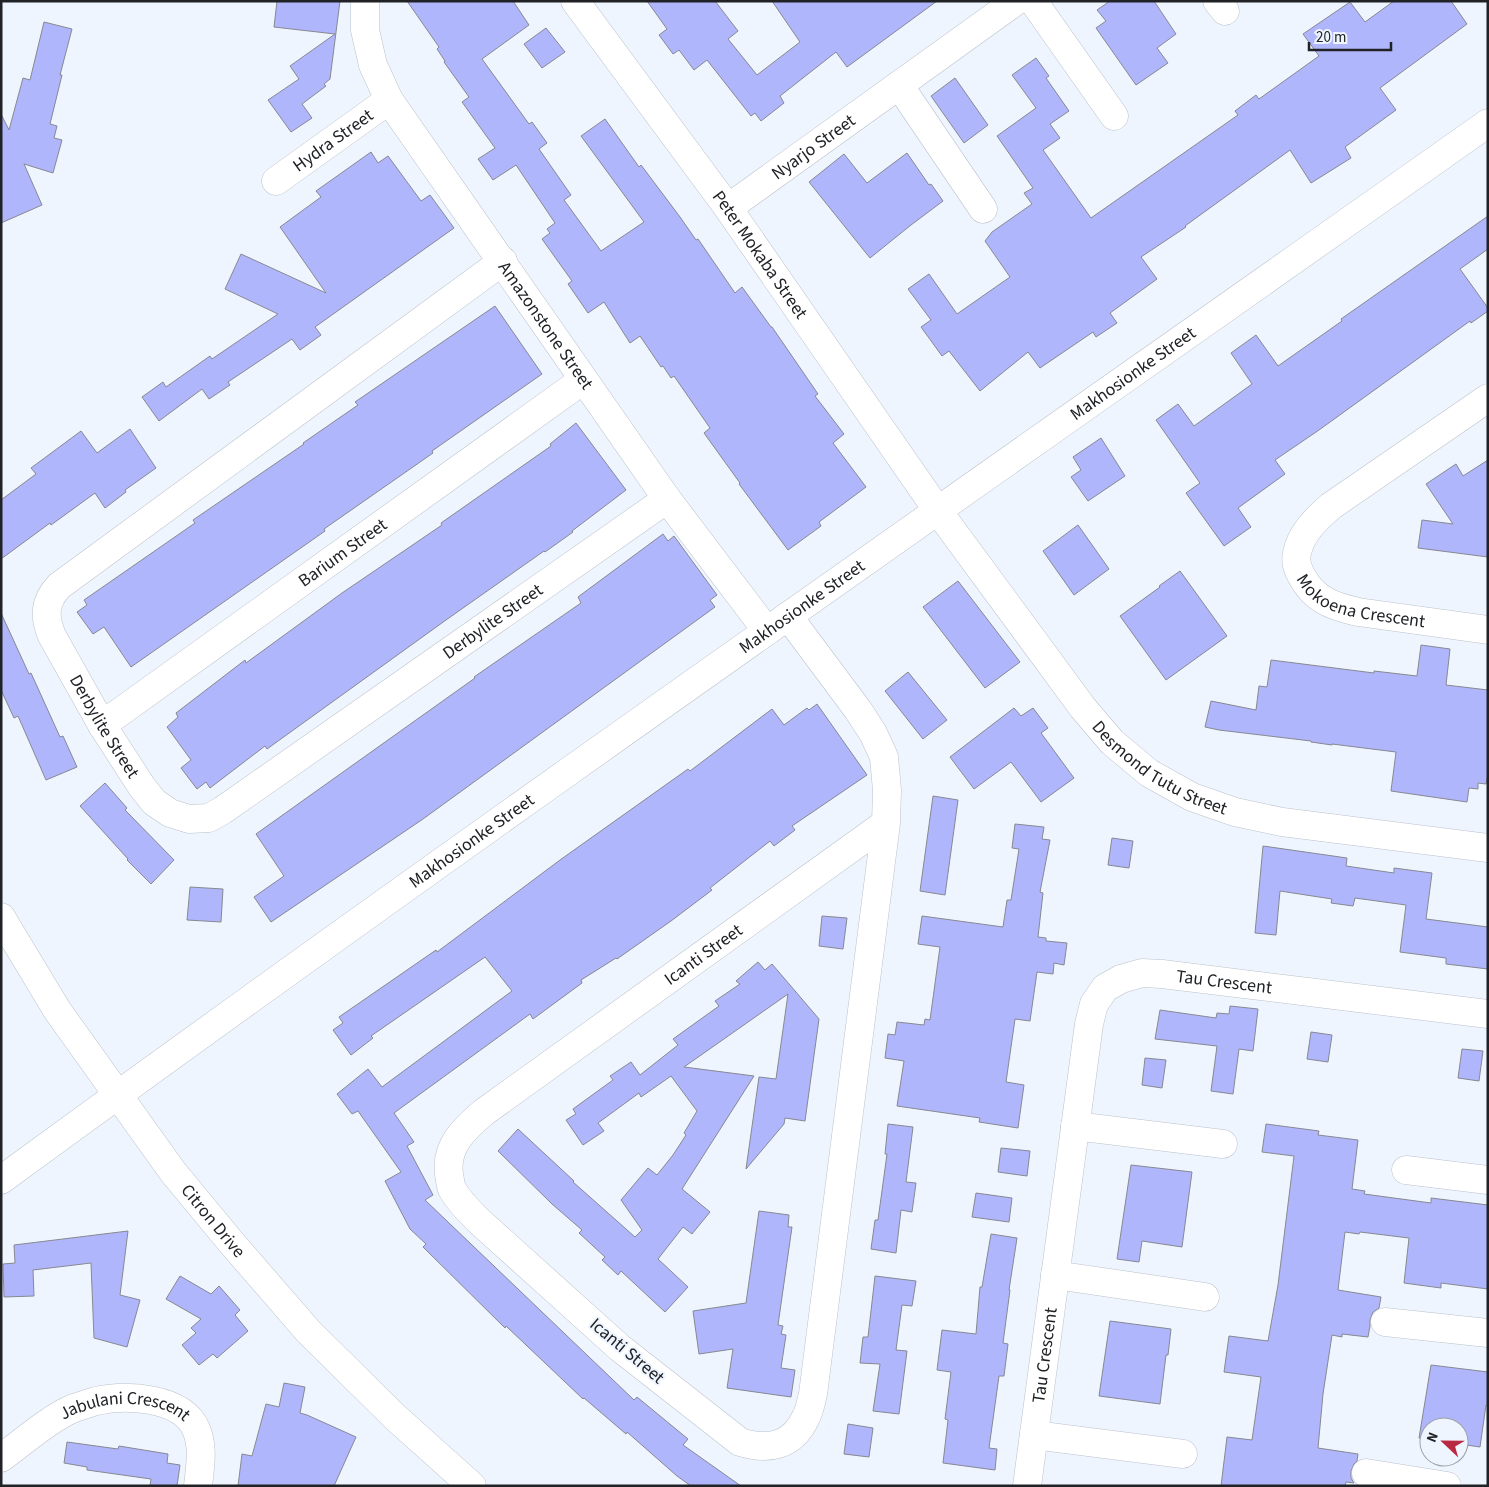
<svg xmlns="http://www.w3.org/2000/svg" width="1489" height="1487" viewBox="0 0 1489 1487" font-family="'Source Sans 3',sans-serif">
	<style>
		.building { fill: #b0b6fb; stroke: #878892 }
		.lines { fill: none; stroke-linecap: round; stroke-linejoin: round }
		.minor-casing { stroke: #bcc2cb; stroke-width: 29 }
		.tertiary-casing { stroke: #bcc2cb; stroke-width: 29 }
		.minor { stroke: #fff; stroke-width: 28 }
		.tertiary { stroke: #fff; stroke-width: 28 }
		.labels { text-anchor: middle; dominant-baseline: central; stroke-width: 4; stroke-linejoin: round; paint-order: stroke }
		.street-label { font-size: 18px; fill: #202226; stroke: #eef5fe }
	</style>
	<rect width="100%" height="100%" fill="#eef5fe"/>
	<path class="building" d="M277,1h63l-10,78 -6,5 2,2 -24,18 10,14 -21,14 -23,-32 31,-21 -9,-13 45,-32 -61,-7z
		M407,1h106l16,24 -47,34 47,65 3,-2 15,21 -8,6 32,46 -7,5 37,51 43,-29 -63,-86 24,-17 34,48 2,-2 39,52 16,23 2,-1 37,54 7,-6 29,40h1l46,67 -3,2 29,38 -11,9 33,44 -47,35 2,4 -33,24 -49,-66 1,-1 -36,-50 6,-5 -36,-52 -3,2 -8,-12 -2,1 -21,-31 -10,7 -26,-41 -16,11 -20,-29 4,-3 -30,-42 8,-6 -3,-4 8,-6 -39,-58 -23,15 -15,-21 17,-11 -33,-46 7,-5 -25,-35 1,-1 -8,-12 2,-2z
		M647,1h68l23,30 -10,8 29,36 43,-33 -28,-41h165l-90,66 -11,-15 -56,44 4,7 -23,18 -6,-8 -4,3 -44,-56 -13,10 -15,-20 -6,4 -14,-19 8,-6z
		M1110,1h44l22,33 -19,14 11,15 -32,22 -40,-57 10,-7 -9,-11z
		M1394,1h57l16,23 -87,64 16,22 -51,37 6,11 -40,25 -21,-33 -105,76 1,1 -45,30 16,22 -47,34 7,10 -21,14 -3,-5 -53,36 -12,-16 -48,39 -31,-40 -7,5 -21,-29 10,-7 -23,-31 21,-15 28,40 53,-37 -25,-36 7,-9 40,-28 -8,-11 9,-5 -36,-52 39,-28 -24,-33 24,-17 13,18 -3,2 23,33 -19,13 10,14 -17,12 48,68 147,-103 -3,-4 21,-16 3,4 60,-43 -16,-22 47,-32 15,20z
		M44,22l28,7 -12,46h2l-12,49 7,2 -3,12 8,2 -9,33 -29,-9 18,41 -41,18v-109l8,16 14,-52 7,2z
		M546,28l19,24 -23,16 -18,-24z
		M955,78l33,47 -24,18 -33,-47z
		M371,152l7,11 10,-7 33,45 9,-6 24,33 -139,99 6,8 -21,15 -8,-11 -64,43 2,3 -21,14 -7,-10 -43,32 -17,-24 21,-15 3,5 44,-31 2,3 66,-45 -53,-25 16,-35 85,39 -46,-66 41,-30 -5,-6z
		M907,153l22,32 2,-1 12,17 -32,24 -41,33 -61,-76 35,-28 23,29z
		M1488,216v33l-28,20 28,39v3l-17,12 -1,-2 -151,109 -44,30 10,14 -47,34 13,19 -27,19 -38,-53 14,-10 -44,-63 22,-16 16,22 58,-42 -21,-31 25,-18 22,31 64,-45 -1,-2z
		M495,306l47,68 -110,77 1,2 -109,76 1,2 -194,136 -27,-40 -11,7 -16,-22 10,-7 -3,-5 111,-77 -2,-3 111,-76 -1,-1 55,-38 -3,-3z
		M576,423l50,67 -54,41 1,1 -28,20 -1,-1 -98,69 -179,129 -2,-3 -55,42 -4,-6 -9,7 -16,-21 10,-8 -24,-33 11,-10 -2,-4 69,-53 1,3 96,-70 100,-68 -1,-2 110,-77 -1,-2z
		M130,429l26,39 -31,22 1,2 -21,16 -10,-15 -44,32 -1,-2 -49,36v-59l35,-26 -5,-6 50,-37 16,22z
		M1101,438l24,38 -37,25 -17,-24 10,-7 -8,-13z
		M1488,460v97l-70,-9 4,-28 31,4 -27,-40 30,-20 7,12z
		M1078,525l31,44 -35,26 -31,-44z
		M663,534l5,7 6,-5 43,59 -7,5 5,7 -292,212 -152,103 -17,-25 30,-21 -28,-42 219,-156 -1,-1 107,-74 -3,-6z
		M1180,571l47,65 -61,44 -46,-64 40,-29 -1,-1z
		M958,581l62,81 -35,26 -62,-81z
		M1,613l28,61 2,-1 29,64 3,-1 14,31 -31,13 -28,-64 -4,2 -13,-28z
		M1421,645l29,4 -4,36 42,5v83l-2,11 -8,-1v6l-9,-1 -2,14 -76,-11 5,-39 -64,-8v1l-21,-3v-1l-92,-11 -14,-3 6,-26 45,9 3,-24 8,1 4,-27 103,13v-2l43,5z
		M908,672l39,48 -24,19 -38,-48z
		M817,704l50,71 -75,51 3,4 -21,16 -4,-5 -60,47 2,2 -41,31 -54,38 -1,-1 -35,22 1,3 -49,36 -3,-5 -136,99 20,29 -7,4 26,49 -8,5 209,200 3,-3 51,42 -5,6 58,41h-50l-14,-10 -50,-44 -1,2 -42,-36 -1,1 -77,-73 -1,2 -82,-81 3,-3 -16,-15 -25,-48 16,-9 -43,-61 -6,3 -15,-20 31,-25 14,18 130,-96 -27,-34 -114,79 2,2 -22,17 -18,-25 10,-7 -4,-6 97,-67 1,2 123,-92 128,-91 2,2 82,-62 12,16 23,-17 2,2z
		M1014,708l7,8 12,-8 15,20 -7,5 33,45 -33,24 -30,-40 -37,27 -24,-32z
		M105,783l22,25 -2,2 49,50 -23,24 -24,-24 1,-1 -48,-53z
		M933,796l25,4 -13,95 -25,-4z
		M1015,824l29,3 -2,12 8,1 -10,52 3,1 -5,44 8,1v3l21,2 -3,22 -10,-2 -1,11 -16,-2 -7,49 -15,-2 -9,63 18,3 -6,43 -39,-6 1,-4 -83,-12 7,-45 -19,-3 3,-24 7,1 2,-13 27,3 1,-6 5,1 10,-73 -22,-3 4,-28 81,11 4,-27h4l8,-51 -7,-1z
		M1112,838l21,3 -4,27 -21,-3z
		M1263,846l84,12 -1,8 48,7v-5l38,5 -6,46 62,8v42l-42,-5v-6l-46,-6 6,-47 -51,-7 -2,8 -22,-3 1,-4 -52,-8 -4,44 -21,-2z
		M190,887l33,2 -2,33 -34,-2z
		M822,916l25,2 -4,31 -24,-3z
		M758,962l7,8 7,-6 47,55 -14,102 -20,-3 -1,6 -38,45 13,-92 17,2 12,-85 -104,73 70,9 -72,113 28,23 -18,22 -9,-7 -25,32 30,28 -23,25 -44,-41 -3,4 -16,-15 3,-3 -26,-24 3,-3 -30,-26 -54,-53 20,-22 56,52 -1,1 62,55 7,-7 -21,-30 27,-32 9,7 16,-20 13,-20 -2,-2 13,-22 -26,-35 -30,21 -2,-4 -41,30 6,8 -21,14 -17,-25 10,-6 -3,-5 40,-29 -3,-4 21,-14 9,13 38,-30 -5,-6 46,-33 -4,-5 25,-17 -4,-3z
		M1230,1006l28,3 -5,42 -14,-2 -6,45 -22,-3 6,-45 -62,-7 5,-29 56,8 1,-5 12,1z
		M1311,1032l21,3 -4,27 -21,-3z
		M1462,1049l21,2 -4,30 -21,-3z
		M1145,1058l21,2 -4,28 -20,-3z
		M888,1124l25,3 -7,55 10,1 -4,29 -11,-2 -5,43 -25,-4 4,-29h3l9,-66h-2z
		M1266,1124l53,7 -1,4 40,5 -6,49 13,2 -1,3 67,9v-5l57,7v84l-47,-6v5l-37,-5 5,-45 -49,-6 -1,2 -14,-2 -7,58 43,7 -2,11 -6,4 -3,8v6l-2,11 -26,-3v3l-10,-2 -9,59 -5,54 40,6 -1,7 -3,3 -3,7v7l3,5 -8,-1 -1,4h-124l6,-49 25,3 9,-63 -37,-5 5,-36 39,5 10,-56 16,-129 -32,-4z
		M1001,1148l29,3 -3,25 -29,-4z
		M1131,1165l61,7 -10,75 -40,-6 -3,21 -22,-3z
		M976,1193l36,5 -3,24 -37,-5z
		M759,1211l30,4 -1,12h4l-14,98 5,1 -2,8 5,1 -5,33 14,2 -4,27 -64,-9 6,-39 -34,5 -6,-43 53,-8z
		M128,1231l-8,64 20,5 -13,47 -33,-9 -3,-75 -58,7 1,26 -30,1 -1,-33 12,-1 -1,-18z
		M991,1234l26,4 -8,52h1l-7,53 5,1 -4,32h-5l-10,72 8,1 -2,21 -52,-7 5,-43 -3,-1 6,-47 -14,-2 5,-40 34,4 4,-47h2z
		M180,1276l31,18 8,-8 21,24 -5,5 13,16 -31,27 -4,-4 -14,11 -17,-20 14,-12 -5,-5 10,-9 -35,-20z
		M875,1276l41,5 -4,25 -10,-1 -6,45 11,1 -8,63 -26,-3 7,-47 -20,-1 3,-26h5z
		M1110,1321l61,8 -3,26h-2l-6,49 -61,-8z
		M1431,1365l57,7v34l-2,-1 -6,42 -21,-3v-17h-30v13l-10,-2z
		M284,1383l21,4 -5,26 7,2 49,22 -22,49h-96l4,-32 10,2 14,-52 13,3z
		M848,1424l25,4 -4,29 -25,-3z
		M67,1442l51,7 1,-3 49,8 -1,9 13,2 -3,21h-27l1,-7 -64,-9v-3l-23,-4z"/>
	<g class="lines">
		<defs>
			<g id="minor">
				<path id="s1" d="M365,1v29l8,35 16,35 278,399 100,132"/>
				<path id="s2" d="M575,1l153,207 210,303 145,197 29,34 37,31 43,24 43,15 47,10 206,26"/>
				<path d="M1033,1l81,115"/>
				<path d="M1217,1l8,10"/>
				<path d="M899,85l84,124"/>
				<path id="s3" d="M276,181l113,-81"/>
				<path id="s4" d="M728,208l288,-207"/>
				<path id="s5" d="M503,261l-444,325c-15,16 -15,31 -7,50l50,89 40,62 12,15 16,11 19,6 20,-1 14,-8 444,-311"/>
				<path id="s6" d="M1488,398l-157,108c-14,12 -30,27 -34,47 -2,8 0,15 4,22 13,25 31,31 57,37l130,18"/>
				<path id="s7" d="M788,616l70,94 15,23 11,24 3,33 -1,33 -73,571c-2,7 -3,16 -7,23 -13,29 -37,34 -66,25l-120,-94 -140,-126c-10,-10 -21,-20 -28,-33 -2,-5 -2,-10 -3,-15 -4,-28 16,-46 35,-62l402,-289"/>
				<path id="s8" d="M102,725l481,-345"/>
				<path d="M1075,1126l148,18"/>
				<path d="M1406,1170l82,10"/>
				<path id="s9" d="M1,1180c491,-359 990,-706 1487,-1057"/>
				<path d="M1055,1275l150,22"/>
				<path d="M1385,1322l103,11"/>
				<path d="M1034,1435l149,19"/>
				<path id="s10" d="M1,1458c22,-16 49,-40 73,-50 7,-2 15,-5 22,-7 30,-7 86,-4 100,28 8,18 4,38 2,57"/>
				<path d="M1366,1473l81,13"/>
				<path id="s11" d="M1027,1486l62,-462 5,-20 11,-16 16,-9 21,-6 20,1 326,40"/>
			</g>
			<g id="tertiary">
				<path id="s12" d="M1,917l56,93 116,162 57,69 78,90 87,86 77,69"/>
			</g>
		</defs>
		<use href="#minor" class="minor-casing"/>
		<use href="#tertiary" class="tertiary-casing"/>
		<use href="#minor" class="minor"/>
		<use href="#tertiary" class="tertiary"/>
	</g>
	<g class="labels">
		<g class="street-label">
			<text stroke="none"><textPath href="#s3" startOffset="70">Hydra Street</textPath></text>
			<text stroke="none"><textPath href="#s4" startOffset="105">Nyarjo Street</textPath></text>
			<text stroke="none"><textPath href="#s2" startOffset="314">Peter Mokaba Street</textPath></text>
			<text stroke="none"><textPath href="#s1" startOffset="378">Amazonstone Street</textPath></text>
			<text stroke="none"><textPath href="#s9" startOffset="1390">Makhosionke Street</textPath></text>
			<text stroke="none"><textPath href="#s8" startOffset="296">Barium Street</textPath></text>
			<text stroke="none"><textPath href="#s6" startOffset="342">Mokoena Crescent</textPath></text>
			<text stroke="none"><textPath href="#s9" startOffset="985">Makhosionke Street</textPath></text>
			<text stroke="none"><textPath href="#s5" startOffset="1204">Derbylite Street</textPath></text>
			<text stroke="none"><textPath href="#s5" startOffset="709">Derbylite Street</textPath></text>
			<text stroke="none"><textPath href="#s2" startOffset="970">Desmond Tutu Street</textPath></text>
			<text stroke="none"><textPath href="#s9" startOffset="580">Makhosionke Street</textPath></text>
			<text stroke="none"><textPath href="#s7" startOffset="1660">Icanti Street</textPath></text>
			<text stroke="none"><textPath href="#s11" startOffset="629">Tau Crescent</textPath></text>
			<text stroke="none"><textPath href="#s12" startOffset="371">Citron Drive</textPath></text>
			<text transform="translate(627 1351) rotate(40)">Icanti Street</text>
			<text stroke="none"><textPath href="#s11" startOffset="132">Tau Crescent</textPath></text>
			<text stroke="none"><textPath href="#s10" startOffset="141">Jabulani Crescent</textPath></text>
		</g>
	</g>
	<rect width="1489" height="1487" fill="none" stroke="#202226" stroke-width="5"/>
	<g transform="translate(1444 1442) rotate(292)"><circle r="24" fill="#eef5fe" stroke="#9ca1a8"/>
	<path d="M0-4L9 19L0 12L-9 19Z" fill="#ba2942"/>
	<text y="-8" font-size="14" font-weight="bold" text-anchor="middle" fill="#202226">N</text>
	</g>
	<path d="M1309 42v8h82v-8" fill="none" stroke="#202226" stroke-width="2.5"/>
	<text x="1316" y="42" font-size="15" fill="#202226" stroke="#eef5fe" stroke-width="4" paint-order="stroke">20 m</text>
</svg>
